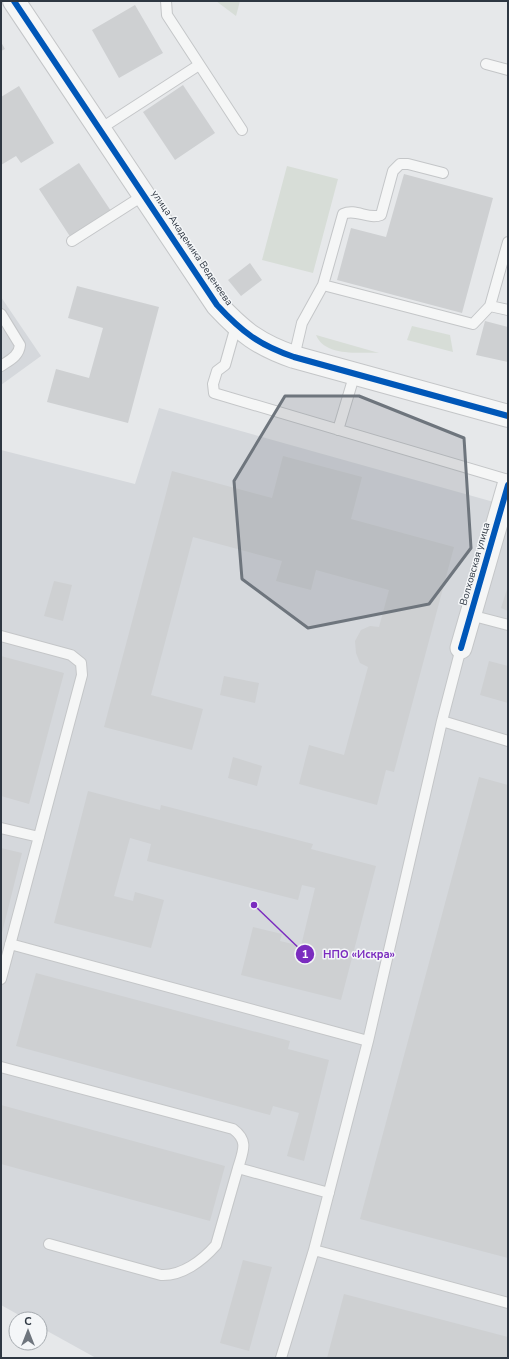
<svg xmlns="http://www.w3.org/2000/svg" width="509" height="1359" viewBox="0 0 509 1359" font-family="'Nunito Sans',sans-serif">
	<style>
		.built { fill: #d5d8dc }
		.green { fill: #d7ddd7 }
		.building { fill: #ced0d2 }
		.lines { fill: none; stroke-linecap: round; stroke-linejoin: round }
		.service-casing { stroke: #c4c6c8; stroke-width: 12 }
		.minor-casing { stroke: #c4c6c8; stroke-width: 23 }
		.tertiary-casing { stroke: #c4c6c8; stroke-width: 24 }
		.service { stroke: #f5f6f6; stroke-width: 10 }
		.minor { stroke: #f5f6f6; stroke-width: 21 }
		.tertiary { stroke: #f5f6f6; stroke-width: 22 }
		.cycleway-casing { stroke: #f4f6f8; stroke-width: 8 }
		.cycleway { stroke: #0057b8; stroke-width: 6 }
		.marked { fill: #6e757d; fill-opacity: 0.2; stroke: #6e757d; stroke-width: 3; stroke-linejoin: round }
		.labels { text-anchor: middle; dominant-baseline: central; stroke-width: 3; stroke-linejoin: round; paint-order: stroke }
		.street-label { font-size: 10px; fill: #2e3742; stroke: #f4f6f8 }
		.leader { fill: none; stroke: #7b2cbf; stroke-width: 1.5 }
		.callout-dot { fill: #7b2cbf; stroke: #f4f6f8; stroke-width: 1.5 }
		.mark-label { font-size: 12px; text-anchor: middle; font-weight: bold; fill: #fff }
		.callout-label { font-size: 11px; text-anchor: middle; font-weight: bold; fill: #7b2cbf; stroke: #f4f6f8; stroke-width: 3; stroke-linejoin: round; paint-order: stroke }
	</style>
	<rect width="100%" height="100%" fill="#e6e8ea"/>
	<path class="built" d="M1,297l40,59 -40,29z
		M159,408l349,98v852h-412l-56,-31v-8h-14l-25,-14v-855l134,34z"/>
	<path class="green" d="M216,1h24l-4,15z
		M287,166l51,13 -25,94 -51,-13z
		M412,326l38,9 3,17 -46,-12z
		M316,335l63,18c-20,-1 -54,4 -63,-18z"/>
	<path class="building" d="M135,5l28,48 -44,25 -27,-48z
		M1,42l4,7 -4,2z
		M183,85l32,48 -40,27 -32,-48z
		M19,86l35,57 -33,20 -5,-7 -15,9v-68z
		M79,163l32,48 -40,27 -32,-49z
		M404,174l89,24 -31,115 -125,-33 14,-52 35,9z
		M250,263l12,17 -21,16 -13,-16z
		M77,286l82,21 -31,116 -81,-21 9,-33 33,9 14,-50 -35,-10z
		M485,321l23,6v35l-32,-7z
		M283,456l79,21 -11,42 103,28 -60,225 -8,-2 -9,35 -78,-21 10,-39 35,10 24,-88 -8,-4 -4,-10 -1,-12 6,-11 9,-4 9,1 10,-37 -73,-20 -5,20 -35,-9 6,-20 -89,-24 -42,158 52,14 -11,41 -88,-23 68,-256 100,27z
		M54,581l18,4 -9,36 -19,-5z
		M508,586v25l-7,-3z
		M1,656l63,17 -35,131 -28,-8z
		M489,661l19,5v37l-28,-8z
		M224,676l35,7 -4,20 -35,-8z
		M233,757l29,9 -5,20 -29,-8z
		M479,777l29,8v473l-148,-39z
		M88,791l72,19 1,-5 152,39 -2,5 65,17 -35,134 -100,-25 12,-48 29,7 -2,7 21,5 14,-58 -13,-3 -4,15 -151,-39 4,-17 -21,-6 -16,58 19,5 2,-9 29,8 -13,48 -97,-25z
		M1,848l21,5 -20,80h-1z
		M36,973l254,68 -2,8 41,11 -25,101 -17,-5 12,-43 -26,-7 -3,9 -254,-69z
		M1,1105l224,61 -15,55 -209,-57z
		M243,1260l29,7 -23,84 -29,-8z
		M344,1294l164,43v21h-181z"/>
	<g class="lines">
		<defs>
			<path id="service" d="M166,1l1,14 75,115
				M486,64l22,6
				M100,129l99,-64
				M72,241l72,-46
				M508,242l-18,64 18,4
				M323,285l20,-71c13,-6 25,6 38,1l12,-44 7,-7h8l35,9
				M1,314l19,31c-1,11 -10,15 -19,21
				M236,326l-11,39 -8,6 -4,13 1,9 294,87
				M294,357l8,-34 21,-38 150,39 17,-18
				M338,430l17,-57
				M470,615l38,10
				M1,636l70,19 10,8 1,12 -81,304
				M461,648l-19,73 -74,320 -54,209 194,53
				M442,721l66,20
				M1,828l38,9
				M10,944l358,97
				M1,1067l232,62c16,12 10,22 5,39l91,25
				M49,1244l112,31c21,1 41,-14 55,-30l22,-77
				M281,1358l33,-108"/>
			<path id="minor" d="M461,648l47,-163"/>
			<path id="tertiary" d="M14,1l203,304c25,27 42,40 77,52l214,59"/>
		</defs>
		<use href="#service" class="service-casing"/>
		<use href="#minor" class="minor-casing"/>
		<use href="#tertiary" class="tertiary-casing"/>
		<use href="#service" class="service"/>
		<use href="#minor" class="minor"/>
		<use href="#tertiary" class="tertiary"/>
		<defs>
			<path id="cycleway" d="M14,1l203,304c25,27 42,40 77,52l214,59
				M461,648l47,-163"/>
		</defs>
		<use href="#cycleway" class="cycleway-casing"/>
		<use href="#cycleway" class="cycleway"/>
	</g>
	<path class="marked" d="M285,396h74l105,42 7,110 -42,56 -121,24 -66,-49 -8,-98z"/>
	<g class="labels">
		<g class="street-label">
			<text transform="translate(192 248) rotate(56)">улица Академика Веденеева</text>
			<text transform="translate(475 564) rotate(-74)">Волховская улица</text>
		</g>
	</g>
	<path class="leader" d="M254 905L305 954"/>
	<g class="callout-dot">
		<circle cx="254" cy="905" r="4"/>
		<circle cx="305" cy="954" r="10"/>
	</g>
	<g class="mark-label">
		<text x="305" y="958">1</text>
	</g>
	<g class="callout-label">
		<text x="359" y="958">НПО «Искра»</text>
	</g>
	<rect width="509" height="1359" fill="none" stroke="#2e3742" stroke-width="4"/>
	<g transform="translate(28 1331)"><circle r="19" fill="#f4f6f8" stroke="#a5aaaf"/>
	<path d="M0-3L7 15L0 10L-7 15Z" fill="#6e757d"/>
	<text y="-6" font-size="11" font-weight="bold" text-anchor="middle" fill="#2e3742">С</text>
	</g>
</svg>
